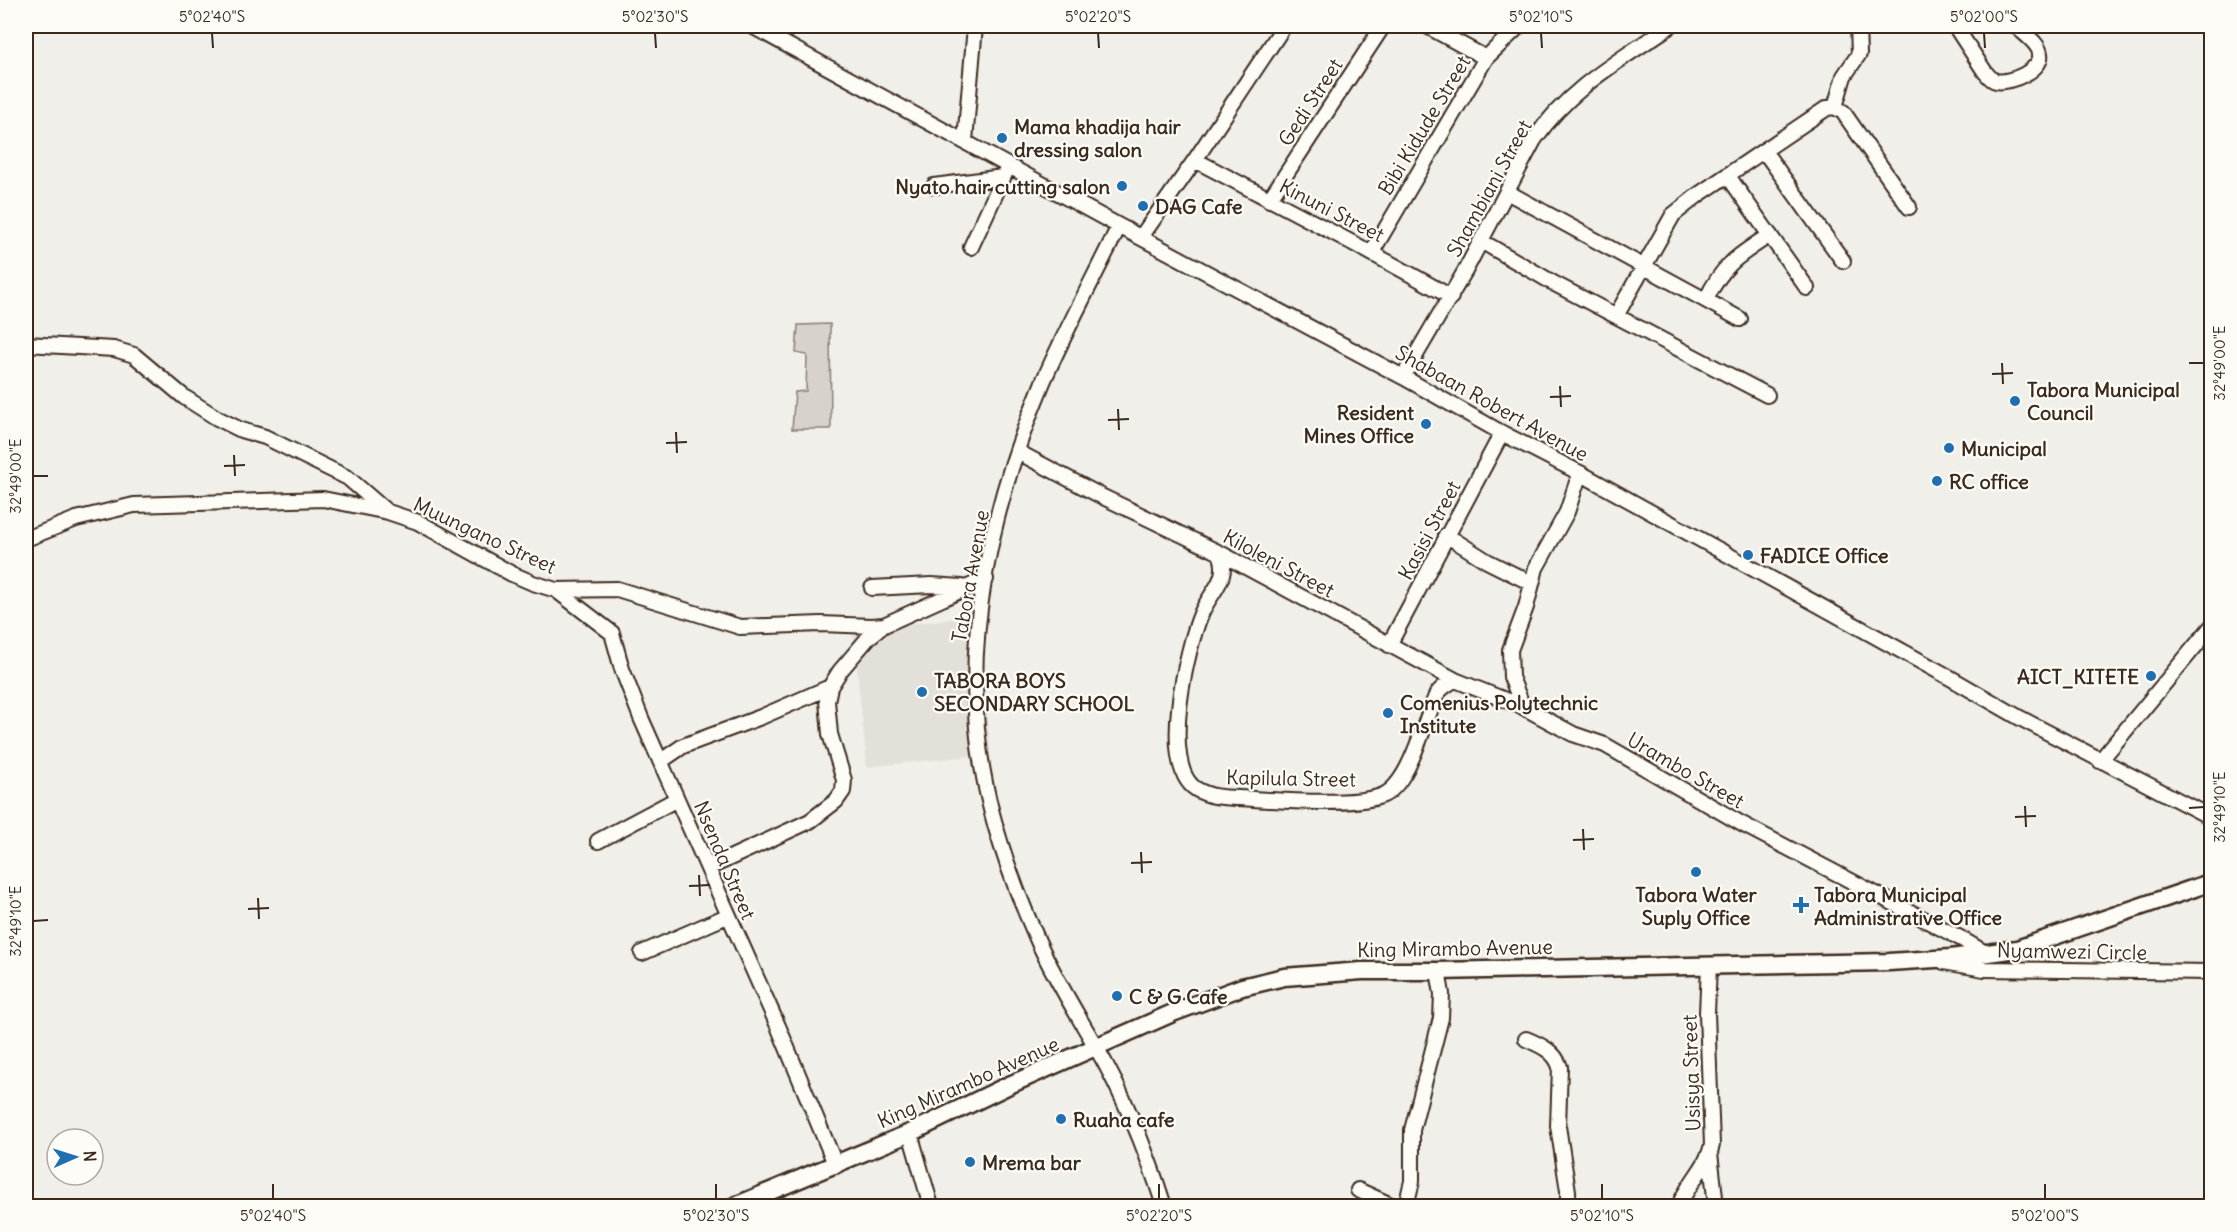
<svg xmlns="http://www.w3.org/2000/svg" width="2237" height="1232" viewBox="0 0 2237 1232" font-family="Delius,sans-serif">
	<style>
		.built { fill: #e3e0da }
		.green { fill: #d7d2cc; stroke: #897e75; stroke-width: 1.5 }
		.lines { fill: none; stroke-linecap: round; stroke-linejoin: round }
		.minor-casing { stroke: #3b2a1e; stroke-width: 18 }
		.major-casing { stroke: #3b2a1e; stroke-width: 21 }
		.minor { stroke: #fdfcf7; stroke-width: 14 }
		.major { stroke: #fdfcf7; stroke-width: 16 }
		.ticks { fill: none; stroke: #3b2a1e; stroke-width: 2 }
		.poi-dot { fill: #1f6fb2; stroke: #fdfcf7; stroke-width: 2 }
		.labels { text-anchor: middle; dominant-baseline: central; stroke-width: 4.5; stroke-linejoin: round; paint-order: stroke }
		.street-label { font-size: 20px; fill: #3b2a1e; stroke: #fdfcf7 }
		.poi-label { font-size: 20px; font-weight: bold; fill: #3b2a1e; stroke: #fdfcf7; text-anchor: start }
		.neatline { fill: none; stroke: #3b2a1e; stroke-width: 2 }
		.ticks-label { font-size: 15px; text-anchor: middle; fill: #3b2a1e }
	</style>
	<rect width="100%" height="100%" fill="#f1efea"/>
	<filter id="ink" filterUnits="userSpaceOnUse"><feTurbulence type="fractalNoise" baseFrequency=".0167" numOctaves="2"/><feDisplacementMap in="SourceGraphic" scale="12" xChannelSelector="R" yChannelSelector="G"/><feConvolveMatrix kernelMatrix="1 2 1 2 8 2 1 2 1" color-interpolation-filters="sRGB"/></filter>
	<g filter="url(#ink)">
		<path class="built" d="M977,616l14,138 -124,13 -14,-137z"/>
		<path class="green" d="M830,324l1,105h-39l3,-37 11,-1 1,-36 -11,-2 2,-28z"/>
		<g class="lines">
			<defs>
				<path id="minor" d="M752,26l367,200 284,151 99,56 78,40 367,203 73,42 192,100
					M1427,26l59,32
					M1955,26l30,46c4,4 6,8 11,9 13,3 47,-11 44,-27 -1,-11 -16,-20 -24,-28
					M1835,107l9,-31 15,-22 -1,-28
					M965,141l10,-115
					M1764,151l79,110
					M1195,160c85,45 172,89 256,137
					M1728,176l79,112
					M934,186l69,-9
					M1507,192l233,127
					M1269,200l114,-174
					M1119,226c-25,52 -53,103 -76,156 -50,118 -84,262 -60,390 10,58 31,115 55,169 17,38 38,71 58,106 29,50 51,105 68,159
					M1141,237l54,-77 89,-134
					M1481,241l74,43 212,111
					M971,247l38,-82
					M1372,252l114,-194 33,-32
					M1706,300c16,-35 33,-45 64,-65
					M1616,316l57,-101 25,-20 129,-87 8,-1 8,5 66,95
					M26,344l88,5 20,6 50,42 33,21 24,12 24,7 83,41 38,33
					M1403,377l62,-106 69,-131c35,-52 85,-79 136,-114
					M1018,452l83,44 119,57 235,127 68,27
					M1580,473l-13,39 -31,56 -10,39 -16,43 1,27 12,30 50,27 32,11 137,79 218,114 27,16
					M1446,535l41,26 44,22
					M26,539l50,-20 58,-14 189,-6 65,13 30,10 94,52 21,9 23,7 61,-1 123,38 81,-3 51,2 12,-1
					M1220,553c11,26 -10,39 -19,61 -14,34 -42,151 -5,175 18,11 39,8 58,10 30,2 100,7 127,-3 29,-10 43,-76 56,-102 4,-6 12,-11 18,-14
					M872,588l59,-3 31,2
					M556,590l56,43 10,36 19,49 137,308 58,140
					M1389,645l113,-212
					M661,761l22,-15 78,-29 69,-30
					M2100,761l112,-135
					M598,841l79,-42
					M708,868l102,-47 26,-20 7,-10 1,-11 -14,-46 -3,-33 3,-14 10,-16 29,-34 15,-12 102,-46
					M642,953l85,-37
					M1944,962l40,7 228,3
					M1526,1039c14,6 29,12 34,28l-2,59 10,65v15
					M910,1133l21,73
					M1710,1153l6,53
					M1358,1190l35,16
					M1406,1206l6,-25v-51l29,-112 1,-24 -4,-23
					M1679,1206c9,-23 28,-39 33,-61l-5,-132 2,-48"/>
				<path id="major" d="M735,1206l175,-73 97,-47 168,-74 67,-25 42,-10 78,-6h76l451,-9 62,-4 66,-9 195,-67"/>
			</defs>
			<use href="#minor" class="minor-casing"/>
			<use href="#major" class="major-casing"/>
			<use href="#minor" class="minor"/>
			<use href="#major" class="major"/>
		</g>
	</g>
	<path class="ticks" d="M212,33l1,15M655,33l1,15M1098,33l1,15M1541,33l1,15M1984,33l1,15M2002,363l1,21M2189,363h15M1992,374l21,-1M1560,386l1,21M1550,397l21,-1M1118,409l1,21M1108,420l21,-1M676,432l1,21M666,443l21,-1M234,455l1,21M224,466l21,-1M33,476h15M2025,806l1,21M2189,808l15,-1M2015,817l21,-1M1583,829l1,21M1573,840l21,-1M1141,852l1,21M1131,863l21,-1M699,875l1,21M689,886l21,-1M258,898l1,21M248,909l21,-1M33,921l15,-1M273,1184v15M716,1184v15M1159,1184v15M1602,1184v15M2045,1184v15"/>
	<g class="poi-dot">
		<circle cx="1002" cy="138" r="6"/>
		<circle cx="1122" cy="186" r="6"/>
		<circle cx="1143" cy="206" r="6"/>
		<circle cx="2015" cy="401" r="6"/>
		<circle cx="1426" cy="424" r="6"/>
		<circle cx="1949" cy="448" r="6"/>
		<circle cx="1937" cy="481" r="6"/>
		<circle cx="1748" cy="555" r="6"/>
		<circle cx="2151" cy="676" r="6"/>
		<circle cx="922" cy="692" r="6"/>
		<circle cx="1388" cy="713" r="6"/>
		<circle cx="1696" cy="872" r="6"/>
		<path d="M1798 896h6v6h6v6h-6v6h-6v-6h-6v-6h6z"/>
		<circle cx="1117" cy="996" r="6"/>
		<circle cx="1061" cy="1119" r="6"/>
		<circle cx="970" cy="1162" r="6"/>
	</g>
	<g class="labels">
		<g class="street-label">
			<text transform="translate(1310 102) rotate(-57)">Gedi Street</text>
			<text transform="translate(1424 125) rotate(-59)">Bibi Kidude Street</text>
			<text transform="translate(1489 188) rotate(-61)">Shambiani Street</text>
			<text transform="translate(1332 210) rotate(27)">Kinuni Street</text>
			<text transform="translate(1492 403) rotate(29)">Shabaan Robert Avenue</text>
			<text transform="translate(1429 530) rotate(-62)">Kasisi Street</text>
			<text transform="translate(485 535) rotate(25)">Muungano Street</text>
			<text transform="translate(1279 563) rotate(28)">Kiloleni Street</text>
			<text transform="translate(970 576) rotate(-80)">Tabora Avenue</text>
			<text transform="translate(1686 770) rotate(30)">Urambo Street</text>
			<text transform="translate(1291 778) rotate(1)">Kapilula Street</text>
			<text transform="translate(725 860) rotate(67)">Nsenda Street</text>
			<text transform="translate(1455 948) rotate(-1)">King Mirambo Avenue</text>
			<text transform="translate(2072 951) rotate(1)">Nyamwezi Circle</text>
			<text transform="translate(1691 1073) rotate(-92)">Usisya Street</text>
			<text transform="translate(968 1082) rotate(-24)">King Mirambo Avenue</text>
		</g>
		<g class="poi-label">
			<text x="1014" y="126">Mama khadija hair<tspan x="1014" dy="23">dressing salon</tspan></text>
			<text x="1110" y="186" text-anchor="end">Nyato hair cutting salon</text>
			<text x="1155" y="206">DAG Cafe</text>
			<text x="2027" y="389">Tabora Municipal<tspan x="2027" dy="23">Council</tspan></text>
			<text x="1414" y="412" text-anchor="end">Resident<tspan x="1414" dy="23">Mines Office</tspan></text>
			<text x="1961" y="448">Municipal</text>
			<text x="1949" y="481">RC office</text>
			<text x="1760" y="555">FADICE Office</text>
			<text x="2139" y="676" text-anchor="end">AICT_KITETE</text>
			<text x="934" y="680">TABORA BOYS<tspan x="934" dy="23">SECONDARY SCHOOL</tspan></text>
			<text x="1400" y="702">Comenius Polytechnic<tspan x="1400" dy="23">Institute</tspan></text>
			<text x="1696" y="894" text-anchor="middle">Tabora Water<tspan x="1696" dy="23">Suply Office</tspan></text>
			<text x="1814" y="894">Tabora Municipal<tspan x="1814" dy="23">Administrative Office</tspan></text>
			<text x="1129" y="996">C &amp; G Cafe</text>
			<text x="1073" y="1119">Ruaha cafe</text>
			<text x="982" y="1162">Mrema bar</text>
		</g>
	</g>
	<rect width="2237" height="1232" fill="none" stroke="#fdfcf7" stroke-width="66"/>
	<g transform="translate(75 1157) rotate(87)"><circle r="28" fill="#fdfcf7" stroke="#afa8a0" stroke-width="1.5"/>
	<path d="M0-4.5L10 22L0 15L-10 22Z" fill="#1f6fb2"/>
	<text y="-9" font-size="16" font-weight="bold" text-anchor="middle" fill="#3b2a1e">N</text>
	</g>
	<rect x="33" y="33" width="2171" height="1166" class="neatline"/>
	<g class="ticks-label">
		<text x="212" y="22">5°02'40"S</text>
		<text x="655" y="22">5°02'30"S</text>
		<text x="1098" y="22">5°02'20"S</text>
		<text x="1541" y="22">5°02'10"S</text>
		<text x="1984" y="22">5°02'00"S</text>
		<text transform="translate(2220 363) rotate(-90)" y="5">32°49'00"E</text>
		<text transform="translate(16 476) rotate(-90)" y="5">32°49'00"E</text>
		<text transform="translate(2220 807) rotate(-90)" y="5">32°49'10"E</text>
		<text transform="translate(16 921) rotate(-90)" y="5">32°49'10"E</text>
		<text x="273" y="1221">5°02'40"S</text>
		<text x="716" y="1221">5°02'30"S</text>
		<text x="1159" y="1221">5°02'20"S</text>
		<text x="1602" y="1221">5°02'10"S</text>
		<text x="2045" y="1221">5°02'00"S</text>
	</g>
</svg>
